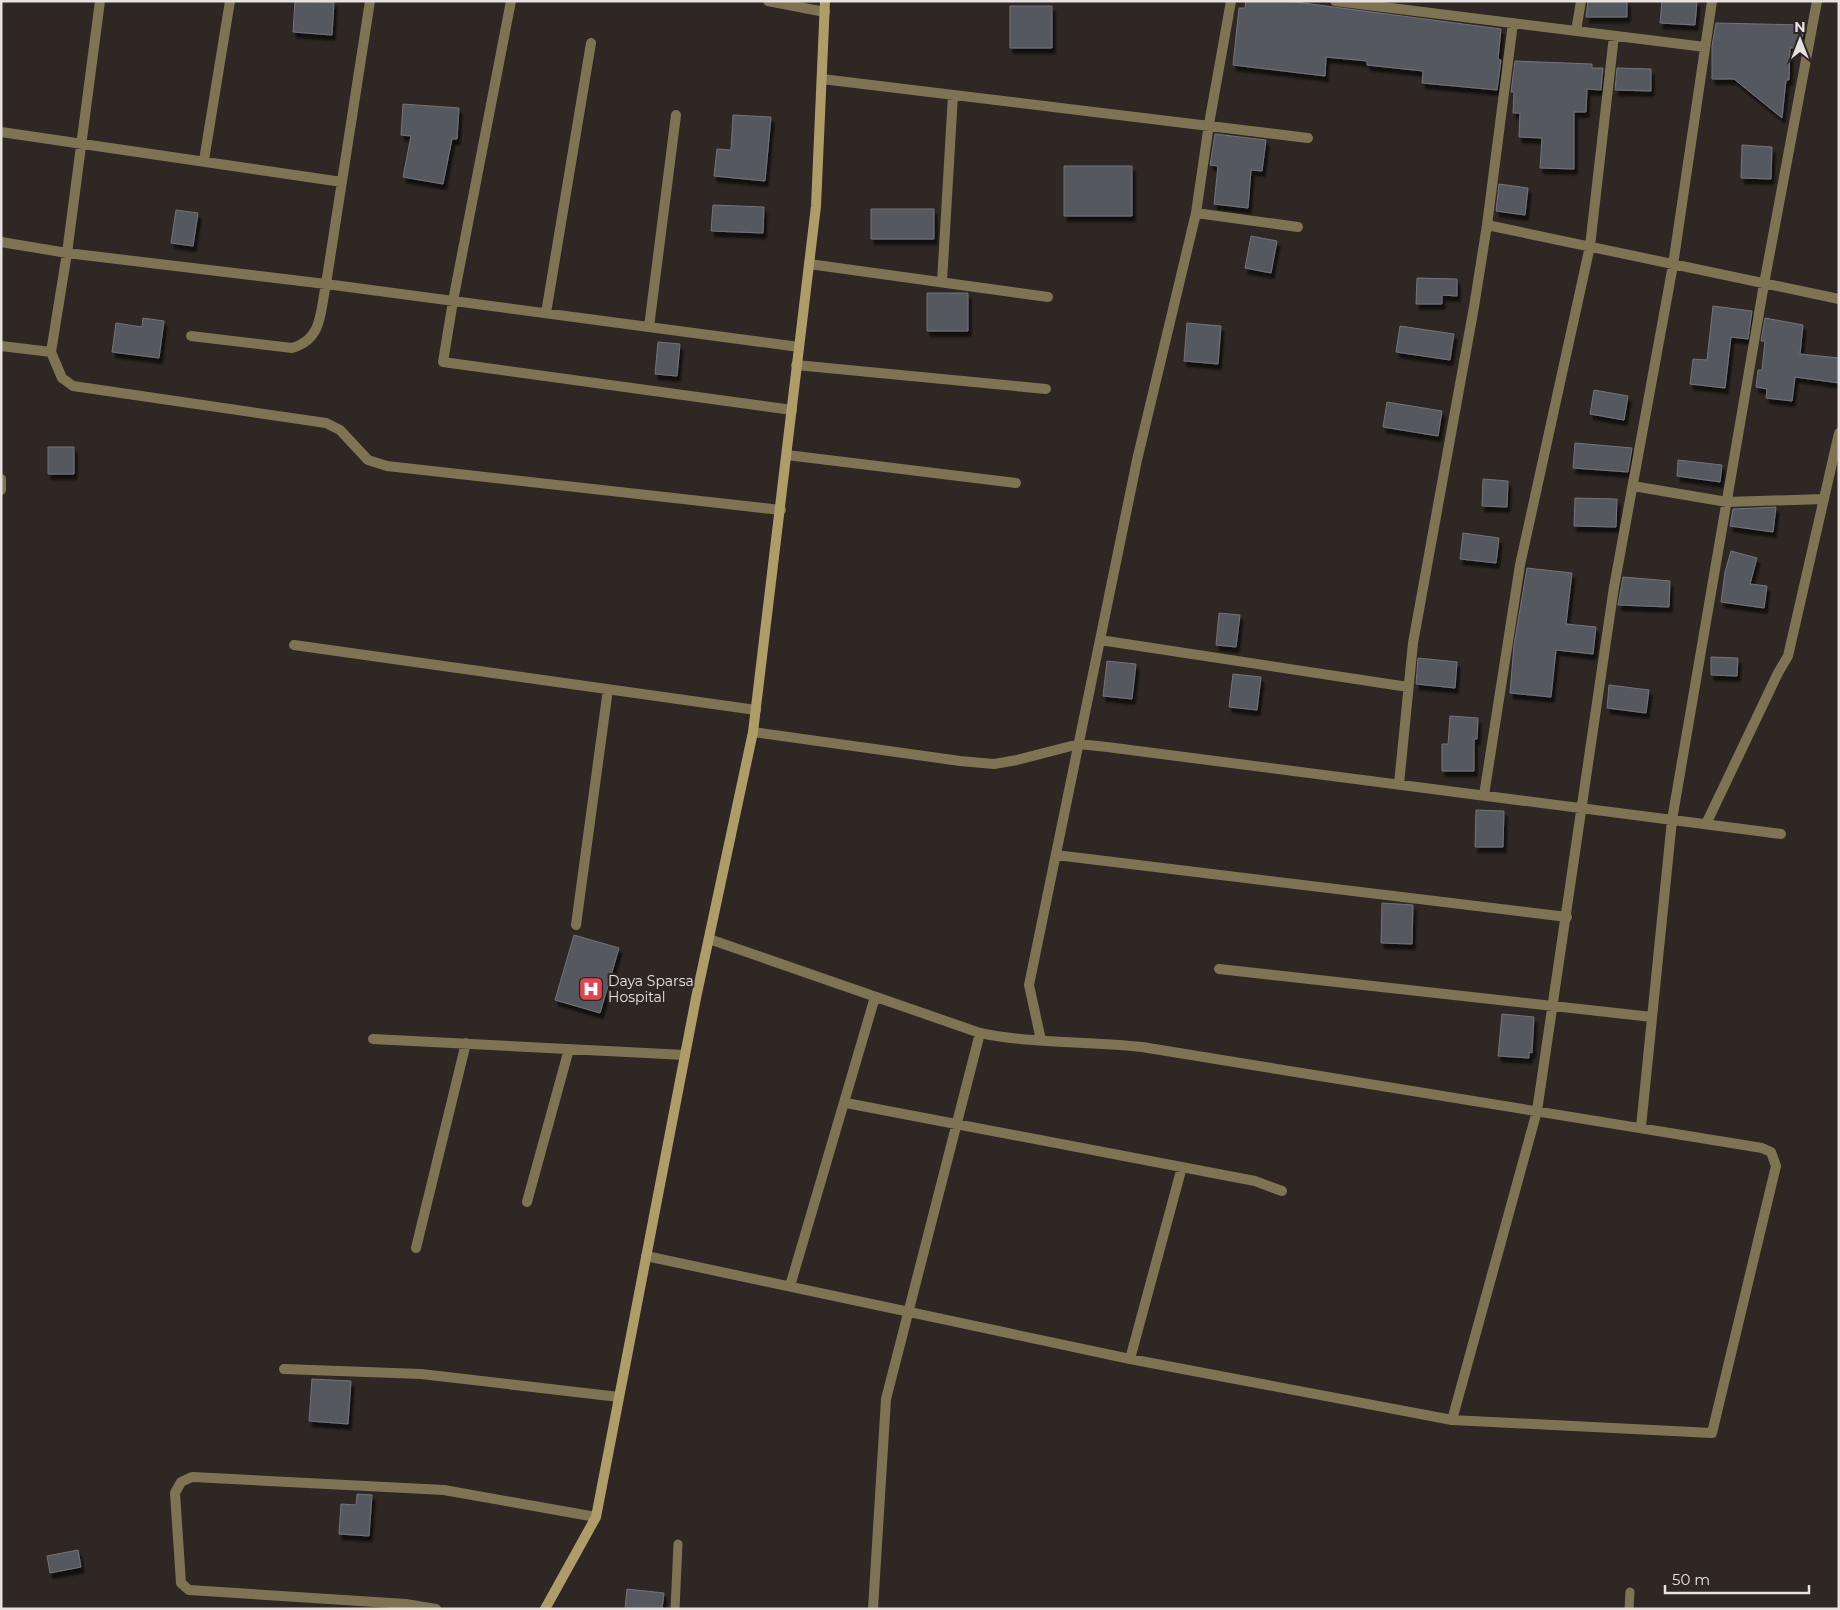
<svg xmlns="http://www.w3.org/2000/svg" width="1840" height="1610" viewBox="0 0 1840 1610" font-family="Montserrat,sans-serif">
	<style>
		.building { fill: #57585f; stroke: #73737b; filter: url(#shadow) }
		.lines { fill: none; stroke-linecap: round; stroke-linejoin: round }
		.lane { stroke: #7e7353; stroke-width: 9 }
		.street { stroke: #7e7353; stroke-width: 10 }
		.secondary { stroke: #af9d69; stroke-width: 10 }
		.labels { text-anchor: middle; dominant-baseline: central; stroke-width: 4; stroke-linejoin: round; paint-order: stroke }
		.poi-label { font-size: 14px; fill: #e7e2e0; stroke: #2e2724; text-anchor: start }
	</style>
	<defs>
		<filter id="shadow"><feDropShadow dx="3" dy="5.5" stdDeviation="1" flood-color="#0009"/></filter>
	</defs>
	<rect width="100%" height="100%" fill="#2e2724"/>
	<path class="building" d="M295,1l39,1 -2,33 -39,-3z
		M1246,1h42l213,28 -3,30 3,1 -4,30 -75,-7 1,-12 -56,-6v-4l-41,-4 -1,19 -92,-11 6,-57h6z
		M1588,1h39v16h-41z
		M1662,1h35l-2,24 -35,-2z
		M1010,6h42v42h-42z
		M1716,23l88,2 -3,23h-11l-1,32h-3l-4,38 -48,-39h-22v-33z
		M1515,61l77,3v4h11l-2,22 -14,-1 -1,23h-12v57l-34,-1 2,-30 -23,-1 1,-24h-7l1,-21h-3z
		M1617,68l34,1v22l-36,-1z
		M403,104l56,4 -2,31h-5l-9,45 -40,-7 8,-41 -10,-1z
		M733,115l38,2 -6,64 -51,-5 3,-27 14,1z
		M1215,134l51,6 -4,31 -11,-1 -3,38 -34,-4 4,-38 -8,-1z
		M1742,145l30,2 -1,32 -30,-1z
		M1064,166h68v50h-68z
		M1499,184l29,4 -3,27 -29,-4z
		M713,205l51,2 -1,26 -52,-2z
		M871,209h63v30h-63z
		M176,210l22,3 -5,33 -22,-3z
		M1251,236l26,5 -6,32 -26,-5z
		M1417,278l40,1v17l-15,-1v9h-26z
		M927,293h41v38h-41z
		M1713,306l39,5 -4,28 -17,-2 -6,51 -35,-4 3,-25 14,1z
		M143,318l21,3 -5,37 -47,-6 4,-29 26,4z
		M1765,318l38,7 -3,29 39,4v25l-44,-6 -3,24 -26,-3 1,-9 -11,-2 2,-17h4l3,-29h-4z
		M1187,323l34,3 -3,38 -34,-3z
		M1400,326l54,8 -4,26 -54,-8z
		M658,342l22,2 -3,32 -22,-2z
		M1594,390l34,6 -4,24 -34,-6z
		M1387,402l55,9 -4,25 -55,-9z
		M1575,443l57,5 -4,24 -55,-4z
		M48,447h26v27h-26z
		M1678,460l44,5 -2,17 -43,-6z
		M1483,479l25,2 -1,26 -25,-1z
		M1575,498l42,1 -1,28 -42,-1z
		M1776,507l-3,25 -43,-6 3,-17z
		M1463,533l36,5 -3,25 -36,-4z
		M1731,551l26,7 -7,26 17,2 -3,22 -43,-6 4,-30z
		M1527,568l45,5 -6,51 30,3 -3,27 -37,-4 -5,47 -41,-4 4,-48z
		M1623,577l47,4 -1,26 -51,-2z
		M1219,613l21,2 -4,32 -20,-2z
		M1711,657l27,1 -1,18 -26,-1z
		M1418,658l39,4 -2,26 -39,-4z
		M1107,661l29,3 -4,35 -29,-3z
		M1233,674l28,3 -4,33 -28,-3z
		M1609,685l40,5 -3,23 -39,-5z
		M1450,716l28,2 -1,21h-3v32h-32v-27h6z
		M1476,810l28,1 -1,36h-28z
		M1382,903l31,2 -1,39 -31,-1z
		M574,935l45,13 -19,65 -45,-13z
		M1502,1014l32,3 -2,36 -3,-1v6l-31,-2z
		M312,1379l39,2 -3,43 -39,-3z
		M357,1494l15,1 -3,41 -30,-2 2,-30 15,1z
		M78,1550l3,17 -31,6 -3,-17z
		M627,1589l37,4 -2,16h-37z"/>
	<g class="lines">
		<path class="lane" d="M675,1609l3,-65
			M1629,1609l1,-17"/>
		<path class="street" d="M100,1l-33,252 -16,99 11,26 11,8 253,37 14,7 28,30 19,6 394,44
			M511,1l-58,300 -10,61 349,48
			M768,1l57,11
			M1335,1l370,46
			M1576,31l5,-30
			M822,79l486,59
			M1,132l341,50
			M204,160l26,-159
			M1196,213l102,14
			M1487,225l352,74
			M1,242l66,11 259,31 473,63
			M809,264l239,33
			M942,282l11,-187
			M546,313l45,-270
			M649,327l27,-212
			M191,336l101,12c31,-9 28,-36 34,-64l44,-283
			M1,346l50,6
			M796,365l250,24
			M787,455l229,28
			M1,479v11
			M1633,486l94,16 97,-3
			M1100,640l308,47
			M294,645l462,65
			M753,732l207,29 34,3 23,-4 62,-16 28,3 674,87
			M1399,784l14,-141 61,-336 13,-82 26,-202
			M1484,795l36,-230 70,-319 24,-210
			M1706,824l72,-151 10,-17 51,-223
			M1056,855l511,62
			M576,925l32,-236
			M1219,969l433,48
			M373,1039l312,16
			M1041,1040l-12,-55 108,-525 59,-247 13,-89 22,-123
			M846,1103l409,78 27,10
			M1641,1127l31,-307 92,-536 53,-283
			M527,1202l42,-153
			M416,1248l50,-205
			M646,1256l484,103 322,61 260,13 64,-267 -5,-14 -9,-4 -620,-101c-54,-6 -109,-3 -162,-14l-271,-94
			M790,1286l85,-289
			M1130,1359l52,-192
			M284,1369l137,5 198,23
			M1452,1420l85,-309 77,-524 59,-322 39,-264
			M436,1609l-30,-5 -217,-14 -8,-7 -6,-90 6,-11 11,-5 252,13 152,27
			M873,1609l13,-210 94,-366"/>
		<path class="secondary" d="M545,1609l51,-92 100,-519 57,-266 63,-526 9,-205"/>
	</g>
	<defs>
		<symbol id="hospital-square" viewBox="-11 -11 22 22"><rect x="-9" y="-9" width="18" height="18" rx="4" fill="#e0444e" stroke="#2e2724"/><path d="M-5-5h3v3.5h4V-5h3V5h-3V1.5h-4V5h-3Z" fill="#fff"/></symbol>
	</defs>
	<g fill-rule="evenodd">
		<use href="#hospital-square" x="577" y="975" width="28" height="28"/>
	</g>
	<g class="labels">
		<g class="poi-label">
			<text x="608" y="981">Daya Sparsa<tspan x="608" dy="16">Hospital</tspan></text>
		</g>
	</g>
	<rect width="1840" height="1610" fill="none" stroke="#e7e2e0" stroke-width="5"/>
	<g transform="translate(1800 40)" stroke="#2e2724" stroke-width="4" paint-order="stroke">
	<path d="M0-4L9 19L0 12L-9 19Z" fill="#e7e2e0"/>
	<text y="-8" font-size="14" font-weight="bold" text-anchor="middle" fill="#e7e2e0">N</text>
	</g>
	<path d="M1665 1585v8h144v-8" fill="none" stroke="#e7e2e0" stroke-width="2.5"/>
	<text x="1672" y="1585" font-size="15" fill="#e7e2e0" stroke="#2e2724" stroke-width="4" paint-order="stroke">50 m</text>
</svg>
